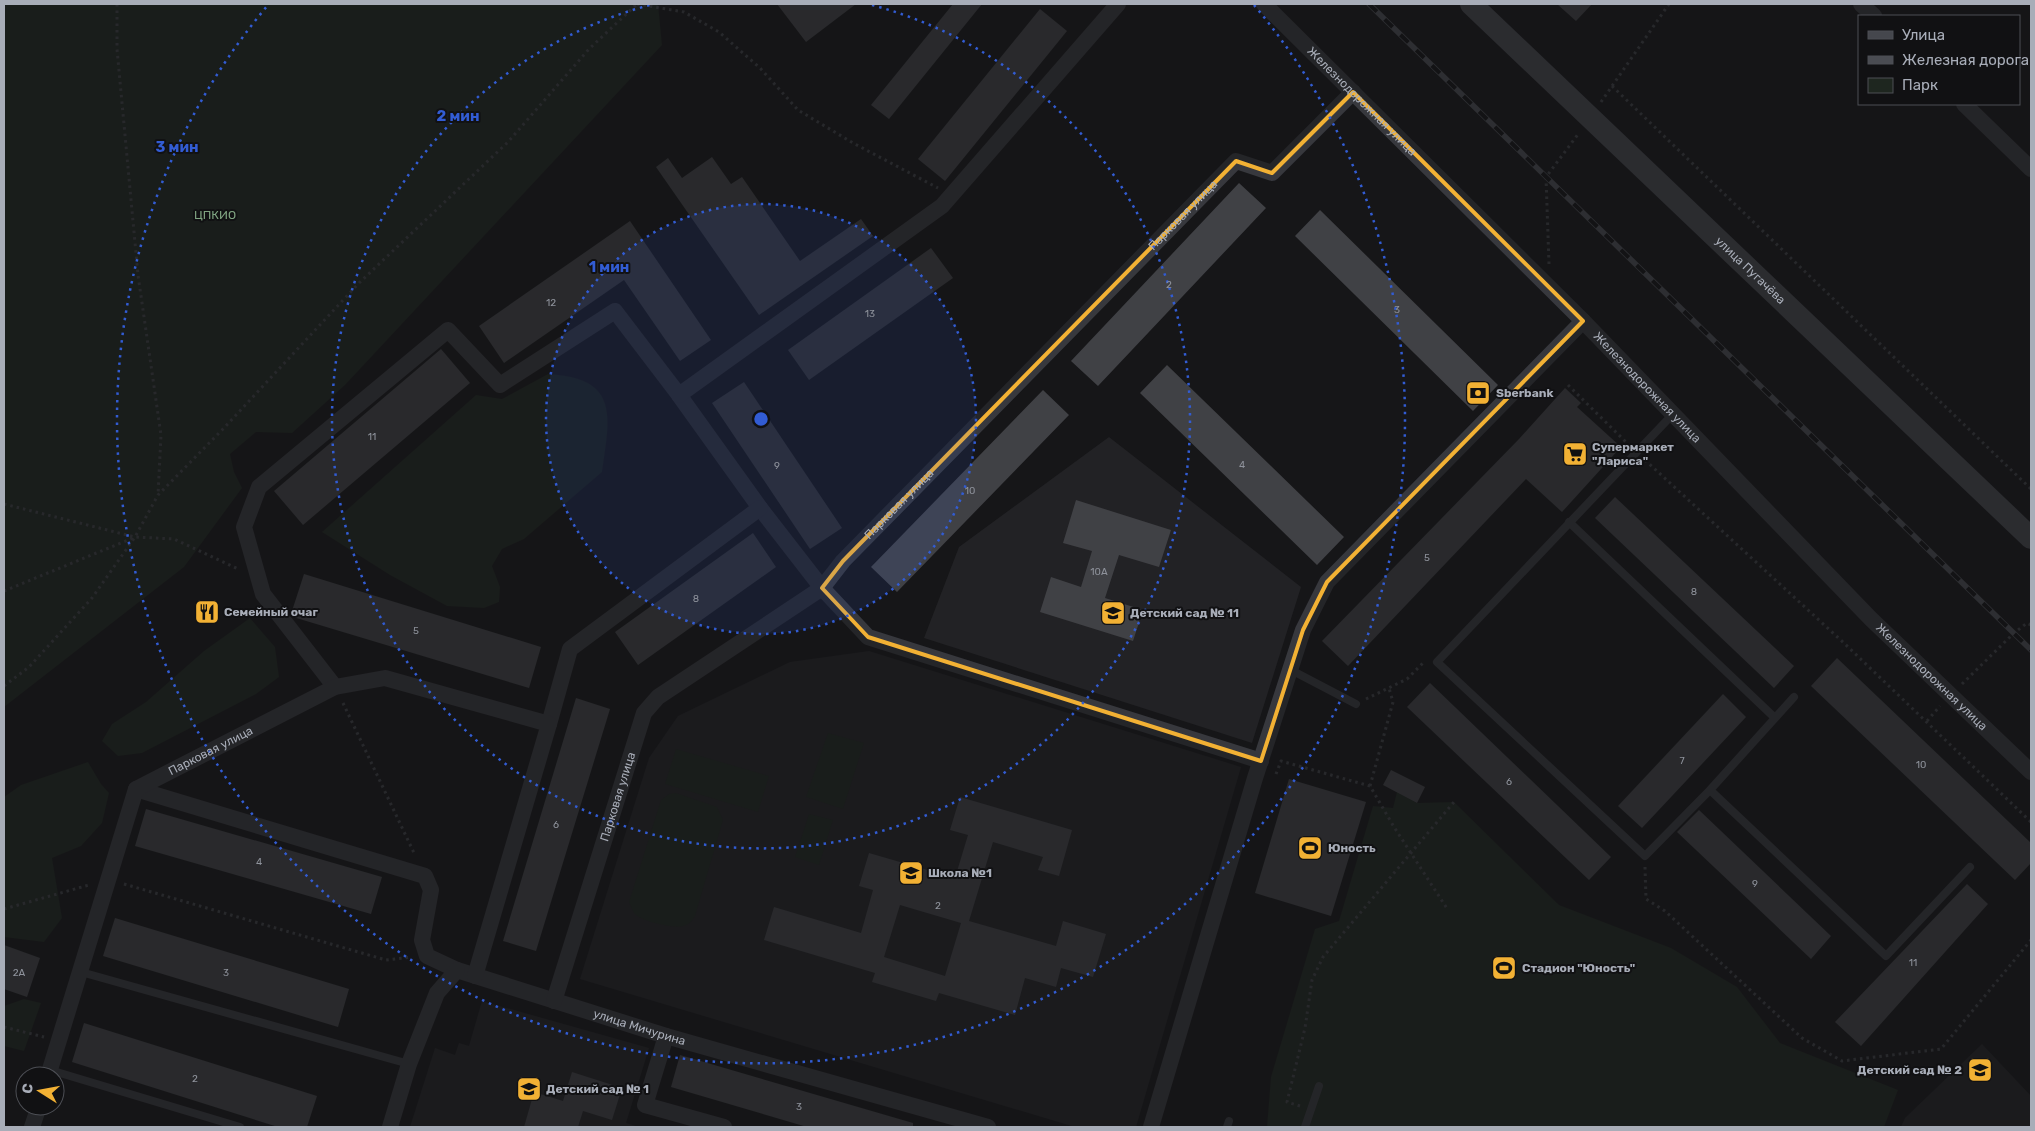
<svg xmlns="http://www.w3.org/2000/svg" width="2035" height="1131" viewBox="0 0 2035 1131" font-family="Rubik,sans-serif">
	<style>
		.built { fill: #222225 }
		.green { fill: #1e261f }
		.building { fill: #404145; fill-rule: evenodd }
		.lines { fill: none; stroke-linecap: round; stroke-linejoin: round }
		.path { stroke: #3d3f44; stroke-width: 3; stroke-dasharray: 2.5 4; stroke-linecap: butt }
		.lane { stroke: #37383d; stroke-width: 8 }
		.street { stroke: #37383d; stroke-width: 16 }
		.secondary { stroke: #45474d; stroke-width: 22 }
		.rail-casing { stroke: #4a4c52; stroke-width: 5.5 }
		.rail { stroke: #111113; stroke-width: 4; stroke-dasharray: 11; stroke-linecap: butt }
		.marked { fill: none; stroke: #f2b134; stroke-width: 4; stroke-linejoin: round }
		.ring { fill: none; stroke: #325cd3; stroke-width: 2.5; stroke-dasharray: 2.5 5 }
		.labels { text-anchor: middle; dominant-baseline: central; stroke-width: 4; stroke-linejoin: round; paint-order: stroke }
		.number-label { font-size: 10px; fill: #8e929b }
		.street-label { font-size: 12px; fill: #a8adb8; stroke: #111113 }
		.park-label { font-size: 12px; fill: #7fa381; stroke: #111113 }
		.poi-label { font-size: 12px; font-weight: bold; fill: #a8adb8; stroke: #111113; text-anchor: start }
		.centre { fill: #325cd3; stroke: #111113; stroke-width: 2.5 }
		.ring-label { font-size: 15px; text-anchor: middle; font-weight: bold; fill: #325cd3; stroke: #111113; stroke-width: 4; stroke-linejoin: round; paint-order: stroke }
	</style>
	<rect width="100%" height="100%" fill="#161618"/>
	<path class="built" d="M1109,437l192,150 -49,156 -328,-105 35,-91z
		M869,651l372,116 -105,360h-61l-495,-148 69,-221 29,-42 112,-54z
		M482,1001l167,47 -23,75 13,4h-229l25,-79 20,7 4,-12 10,3z
		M1982,1044l49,52v31h-130l4,-9z"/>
	<path class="green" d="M4,4h654l4,41 -317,340 -53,48 -36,-1 -26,22 4,18 8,16 -58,79 -180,140z
		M548,374c72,4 62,42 54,98l-78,67 -22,10 -10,17 8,21 -1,15 -15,6 -37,-2 -57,-31 -68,-43 154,-137 26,4z
		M250,618l25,29 4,30 -23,17 -114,59 -24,3 -16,-15 10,-17 34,-22 58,-51z
		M828,733l36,10 -21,66 -37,-12z
		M676,749l93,27 -11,36 -93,-28z
		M88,762l13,22 8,9 -7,30 -21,23 -29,12 10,60 -18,24 -40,-5v-140l17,-12z
		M1397,792l20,11 37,-1 105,103 112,43 66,39 43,56 118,47 -14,37h-617l4,-50 44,-148 24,-8 34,-115 20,2z
		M676,793l41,14 6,13 -28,96c-3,5 -6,9 -12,10 -9,3 -43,-5 -49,-13 -2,-3 -3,-7 -5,-11l32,-102 8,-6z
		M809,814l24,6 -14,45 -24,-8z
		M24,999l17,4 -17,48 -20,-5v-40z"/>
	<path class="building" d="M777,4h79l-50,38z
		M953,4h29l-93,115 -18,-14z
		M1557,4h35l-16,17z
		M1040,9l27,22 -122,150 -27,-22z
		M712,157l19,27 11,-7 58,84 61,-42 12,17 -114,79 -103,-148 12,-9 14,20z
		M1239,183l27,25 -168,178 -27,-25z
		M1320,210l178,175 -25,26 -178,-175z
		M630,221l81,119 -31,21 -56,-81 -120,83 -25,-37z
		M931,248l22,30 -144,102 -21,-30z
		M441,349l29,34 -167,142 -29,-34z
		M1167,365l177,172 -27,28 -177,-172z
		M744,382l98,146 -32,21 -98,-146z
		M1565,388l16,15 -4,4 44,40 -59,65 -36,-33 -178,187 -26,-25 197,-202z
		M1043,390l26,25 -172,177 -26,-25z
		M1615,497l179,169 -20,22 -179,-170z
		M1076,500l95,30 -12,37 -40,-12 -14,43 38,12 -10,31 -93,-29 11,-35 30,10 11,-36 -29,-8z
		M753,533l23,34 -138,98 -23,-33z
		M304,574l237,73 -12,41 -236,-71 -2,-3z
		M1837,658l194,185v20l-16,17 -204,-194z
		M1430,683l181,174 -22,23 -182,-173z
		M1723,694l23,23 -104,111 -24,-22z
		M576,698l34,11 -74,242 -33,-10z
		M1391,770l34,17 -8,16 -34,-18z
		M1289,779l77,23 -35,114 -76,-23z
		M960,797l112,33 -13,46 -21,-6 5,-13 -50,-15 -24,79 87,25 7,-25 43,13 -13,43 -32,-9 -5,19 -31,-9 -10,37 -76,-22 -3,8 -64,-19 3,-9 -111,-33 10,-33 87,26 12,-43 -14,-4 10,-33 86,25 13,-43 -18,-5zM900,905l61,18 -16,53 -61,-19z
		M146,809l236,68 -11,37 -236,-68z
		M1699,810l132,126 -20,23 -134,-127z
		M1967,884l21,20 -127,142 -26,-24z
		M115,918l234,71 -11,38 -235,-71z
		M4,945l36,13 -13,39 -23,-8z
		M84,1023l233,73 -10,31h-29l-206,-65z
		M680,1055l233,68v4h-106l-136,-40z
		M572,1072l50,16 -10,32 -29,-9 -5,16h-54l10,-35 29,9z"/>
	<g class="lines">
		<path class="path" d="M117,4v45l21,226 23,160 -3,60
			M637,4l47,8 35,20 41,36 38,42 55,33 85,45
			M1612,86l419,403
			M1601,102l68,-98
			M1549,264l-3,-87 33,-44
			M1568,385l61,60
			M1645,460l200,184 186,178
			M4,504l131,33 39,2 64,30
			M4,591l129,-53
			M1962,684l52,-51 13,-10 4,2
			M4,686l25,-19 63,-69 43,-61 23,-42 65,-66 136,-146 149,-141 81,-93 48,-45
			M1366,699l41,-20 18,-18
			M343,703l72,152
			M1927,721l13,-15
			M1276,774l5,-13 89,25 24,41 54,83
			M1370,786l23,-84 -4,-14
			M1645,867l1,32 19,12 137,127 40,23 99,-12 90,-109
			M124,884l262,76 26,-3
			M4,909l85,-24
			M4,1027l40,10
			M1300,1106l-13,-4 18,-74 7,-48 11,-23 131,-155"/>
		<path class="lane" d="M1673,414l-236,248 208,194 65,-66
			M1569,522l206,196
			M1291,670l65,34
			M1794,697l-84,93 176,166 84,-89
			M81,972l328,92
			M50,1070l190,57
			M1227,1127l2,-6
			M1305,1127l14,-41"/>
		<g class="street">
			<path id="s1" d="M1264,4l319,317 288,298 160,153"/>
			<path d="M1861,4l13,12"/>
			<path d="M1964,104l67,65"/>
			<path d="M679,395l81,113 62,80 46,49 393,124"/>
			<path d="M335,687l-72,-93 -19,-67 15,-40 189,-157 52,55 115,-74 64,84 263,-189 176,-202"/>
			<path d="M549,724l21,-75 190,-141"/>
			<path id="s2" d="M136,789l289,87 6,14 -9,50 5,16 30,14 209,66 322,91"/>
			<path id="s3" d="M554,1001l90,-288 14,-16 164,-109 21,-27 393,-400 36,12 81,-81"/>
			<path d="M666,1036l-21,69 79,22"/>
			<path id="s4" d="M48,1076l88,-287 199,-102 50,-9 164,46 -74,252"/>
			<path d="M32,1127l7,-21"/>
			<path d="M390,1127l19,-63 28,-71 20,-23"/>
			<path d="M1151,1127l104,-349 48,-148 24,-48 256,-261"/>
		</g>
		<path class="secondary" id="s5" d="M1471,4l560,534"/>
		<defs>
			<path id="rail" d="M1369,4l662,646"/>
		</defs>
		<use href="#rail" class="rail-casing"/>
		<use href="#rail" class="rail"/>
	</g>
	<path d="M0 0H2035V1131H0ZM1353,92l230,229 -256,261 -24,48 -42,131 -393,-124 -46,-49 21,-27 393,-400 36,12z" fill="#161618" fill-opacity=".55" fill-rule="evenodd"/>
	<path class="marked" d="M1353,92l230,229 -256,261 -24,48 -42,131 -393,-124 -46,-49 21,-27 393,-400 36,12z"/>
	<circle cx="761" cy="419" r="215" fill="#325cd3" fill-opacity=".12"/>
	<g class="ring">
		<circle cx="761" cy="419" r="215"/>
		<path d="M872 5A429 429 0 1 1 650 5"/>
		<path d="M1254 5A644 644 0 1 1 268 5"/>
	</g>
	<defs>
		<symbol id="bank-square" viewBox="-11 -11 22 22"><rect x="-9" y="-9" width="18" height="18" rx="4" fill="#f2b134" stroke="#111113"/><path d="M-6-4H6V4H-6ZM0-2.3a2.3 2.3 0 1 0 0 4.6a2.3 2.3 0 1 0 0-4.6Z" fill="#111"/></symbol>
		<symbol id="supermarket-square" viewBox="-11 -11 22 22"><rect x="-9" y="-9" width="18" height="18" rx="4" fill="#f2b134" stroke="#111113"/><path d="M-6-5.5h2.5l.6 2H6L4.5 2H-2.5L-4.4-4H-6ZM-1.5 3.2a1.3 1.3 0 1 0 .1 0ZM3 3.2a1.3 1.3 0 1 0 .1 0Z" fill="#111"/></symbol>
		<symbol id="restaurant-square" viewBox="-11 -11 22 22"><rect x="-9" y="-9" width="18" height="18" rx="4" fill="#f2b134" stroke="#111113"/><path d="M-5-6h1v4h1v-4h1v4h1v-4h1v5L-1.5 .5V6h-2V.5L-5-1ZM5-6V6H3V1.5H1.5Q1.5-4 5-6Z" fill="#111"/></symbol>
		<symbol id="school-square" viewBox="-11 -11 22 22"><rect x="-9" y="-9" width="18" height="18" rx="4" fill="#f2b134" stroke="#111113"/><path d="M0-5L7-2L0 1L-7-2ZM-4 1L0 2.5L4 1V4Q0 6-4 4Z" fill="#111"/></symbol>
		<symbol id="stadium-square" viewBox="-11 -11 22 22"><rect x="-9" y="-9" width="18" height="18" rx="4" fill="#f2b134" stroke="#111113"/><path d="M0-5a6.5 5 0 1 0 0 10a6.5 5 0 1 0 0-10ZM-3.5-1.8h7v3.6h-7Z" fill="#111"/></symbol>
	</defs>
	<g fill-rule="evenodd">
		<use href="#bank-square" x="1464" y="379" width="28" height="28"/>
		<use href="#supermarket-square" x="1561" y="440" width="28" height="28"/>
		<use href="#restaurant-square" x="193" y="598" width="28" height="28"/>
		<use href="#school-square" x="1099" y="599" width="28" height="28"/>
		<use href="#stadium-square" x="1296" y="834" width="28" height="28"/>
		<use href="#school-square" x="897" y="859" width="28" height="28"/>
		<use href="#stadium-square" x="1490" y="954" width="28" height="28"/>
		<use href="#school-square" x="1966" y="1056" width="28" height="28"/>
		<use href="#school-square" x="515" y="1075" width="28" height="28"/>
	</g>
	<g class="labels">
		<g class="number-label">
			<text x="1169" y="285">2</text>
			<text x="551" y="303">12</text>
			<text x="1397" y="310">3</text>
			<text x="870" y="314">13</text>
			<text x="372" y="437">11</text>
			<text x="1242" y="465">4</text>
			<text x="777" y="466">9</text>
			<text x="970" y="491">10</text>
			<text x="1427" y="558">5</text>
			<text x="1099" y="572">10А</text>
			<text x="1694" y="592">8</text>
			<text x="696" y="599">8</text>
			<text x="416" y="631">5</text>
			<text x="1682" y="761">7</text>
			<text x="1921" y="765">10</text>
			<text x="1509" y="782">6</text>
			<text x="556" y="825">6</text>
			<text x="259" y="862">4</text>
			<text x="1755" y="884">9</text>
			<text x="938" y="906">2</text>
			<text x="1913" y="963">11</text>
			<text x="19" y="973">2А</text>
			<text x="226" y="973">3</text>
			<text x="195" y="1079">2</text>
			<text x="799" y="1107">3</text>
		</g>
		<g class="street-label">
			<text stroke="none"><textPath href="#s1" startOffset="138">Железнодорожная улица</textPath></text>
			<text stroke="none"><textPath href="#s3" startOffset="1039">Парковая улица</textPath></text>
			<text stroke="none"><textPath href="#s5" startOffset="386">улица Пугачёва</textPath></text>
			<text stroke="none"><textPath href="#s1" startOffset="542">Железнодорожная улица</textPath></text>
			<text stroke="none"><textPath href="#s3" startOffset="634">Парковая улица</textPath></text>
			<text stroke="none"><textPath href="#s1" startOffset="948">Железнодорожная улица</textPath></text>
			<text stroke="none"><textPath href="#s4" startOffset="384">Парковая улица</textPath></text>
			<text stroke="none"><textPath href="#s3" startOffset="214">Парковая улица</textPath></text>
			<text stroke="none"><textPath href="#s2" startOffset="609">улица Мичурина</textPath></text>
		</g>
		<g class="park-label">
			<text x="215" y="215">ЦПКИО</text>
		</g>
		<g class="poi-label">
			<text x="1496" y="393">Sberbank</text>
			<text x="1592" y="447">Супермаркет<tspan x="1592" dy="14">"Лариса"</tspan></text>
			<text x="224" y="612">Семейный очаг</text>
			<text x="1130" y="613">Детский сад № 11</text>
			<text x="1328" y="848">Юность</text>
			<text x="928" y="873">Школа №1</text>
			<text x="1522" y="968">Стадион "Юность"</text>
			<text x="1962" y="1070" text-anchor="end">Детский сад № 2</text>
			<text x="546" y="1089">Детский сад № 1</text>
		</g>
	</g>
	<circle cx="761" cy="419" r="8" class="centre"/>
	<g class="ring-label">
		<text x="458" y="121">2 мин</text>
		<text x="177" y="152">3 мин</text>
		<text x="609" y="272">1 мин</text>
	</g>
	<rect width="2035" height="1131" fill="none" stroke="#a8adb8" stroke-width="10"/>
	<rect x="1858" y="15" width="162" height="90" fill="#111113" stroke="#4d4f55"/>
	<rect x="1868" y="31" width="25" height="8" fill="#45474d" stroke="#4d4f55"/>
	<text x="1902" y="40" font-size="15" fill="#a8adb8">Улица</text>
	<rect x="1868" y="56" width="25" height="8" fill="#4a4c52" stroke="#4d4f55"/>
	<text x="1902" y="65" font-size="15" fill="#a8adb8">Железная дорога</text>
	<rect x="1868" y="78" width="25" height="15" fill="#1e261f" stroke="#4d4f55"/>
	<text x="1902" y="90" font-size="15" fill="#a8adb8">Парк</text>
	<g transform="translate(40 1091) rotate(281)"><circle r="24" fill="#111113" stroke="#4d4f55"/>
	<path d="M0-4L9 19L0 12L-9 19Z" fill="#f2b134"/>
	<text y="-8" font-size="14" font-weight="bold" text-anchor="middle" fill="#a8adb8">С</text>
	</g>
</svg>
